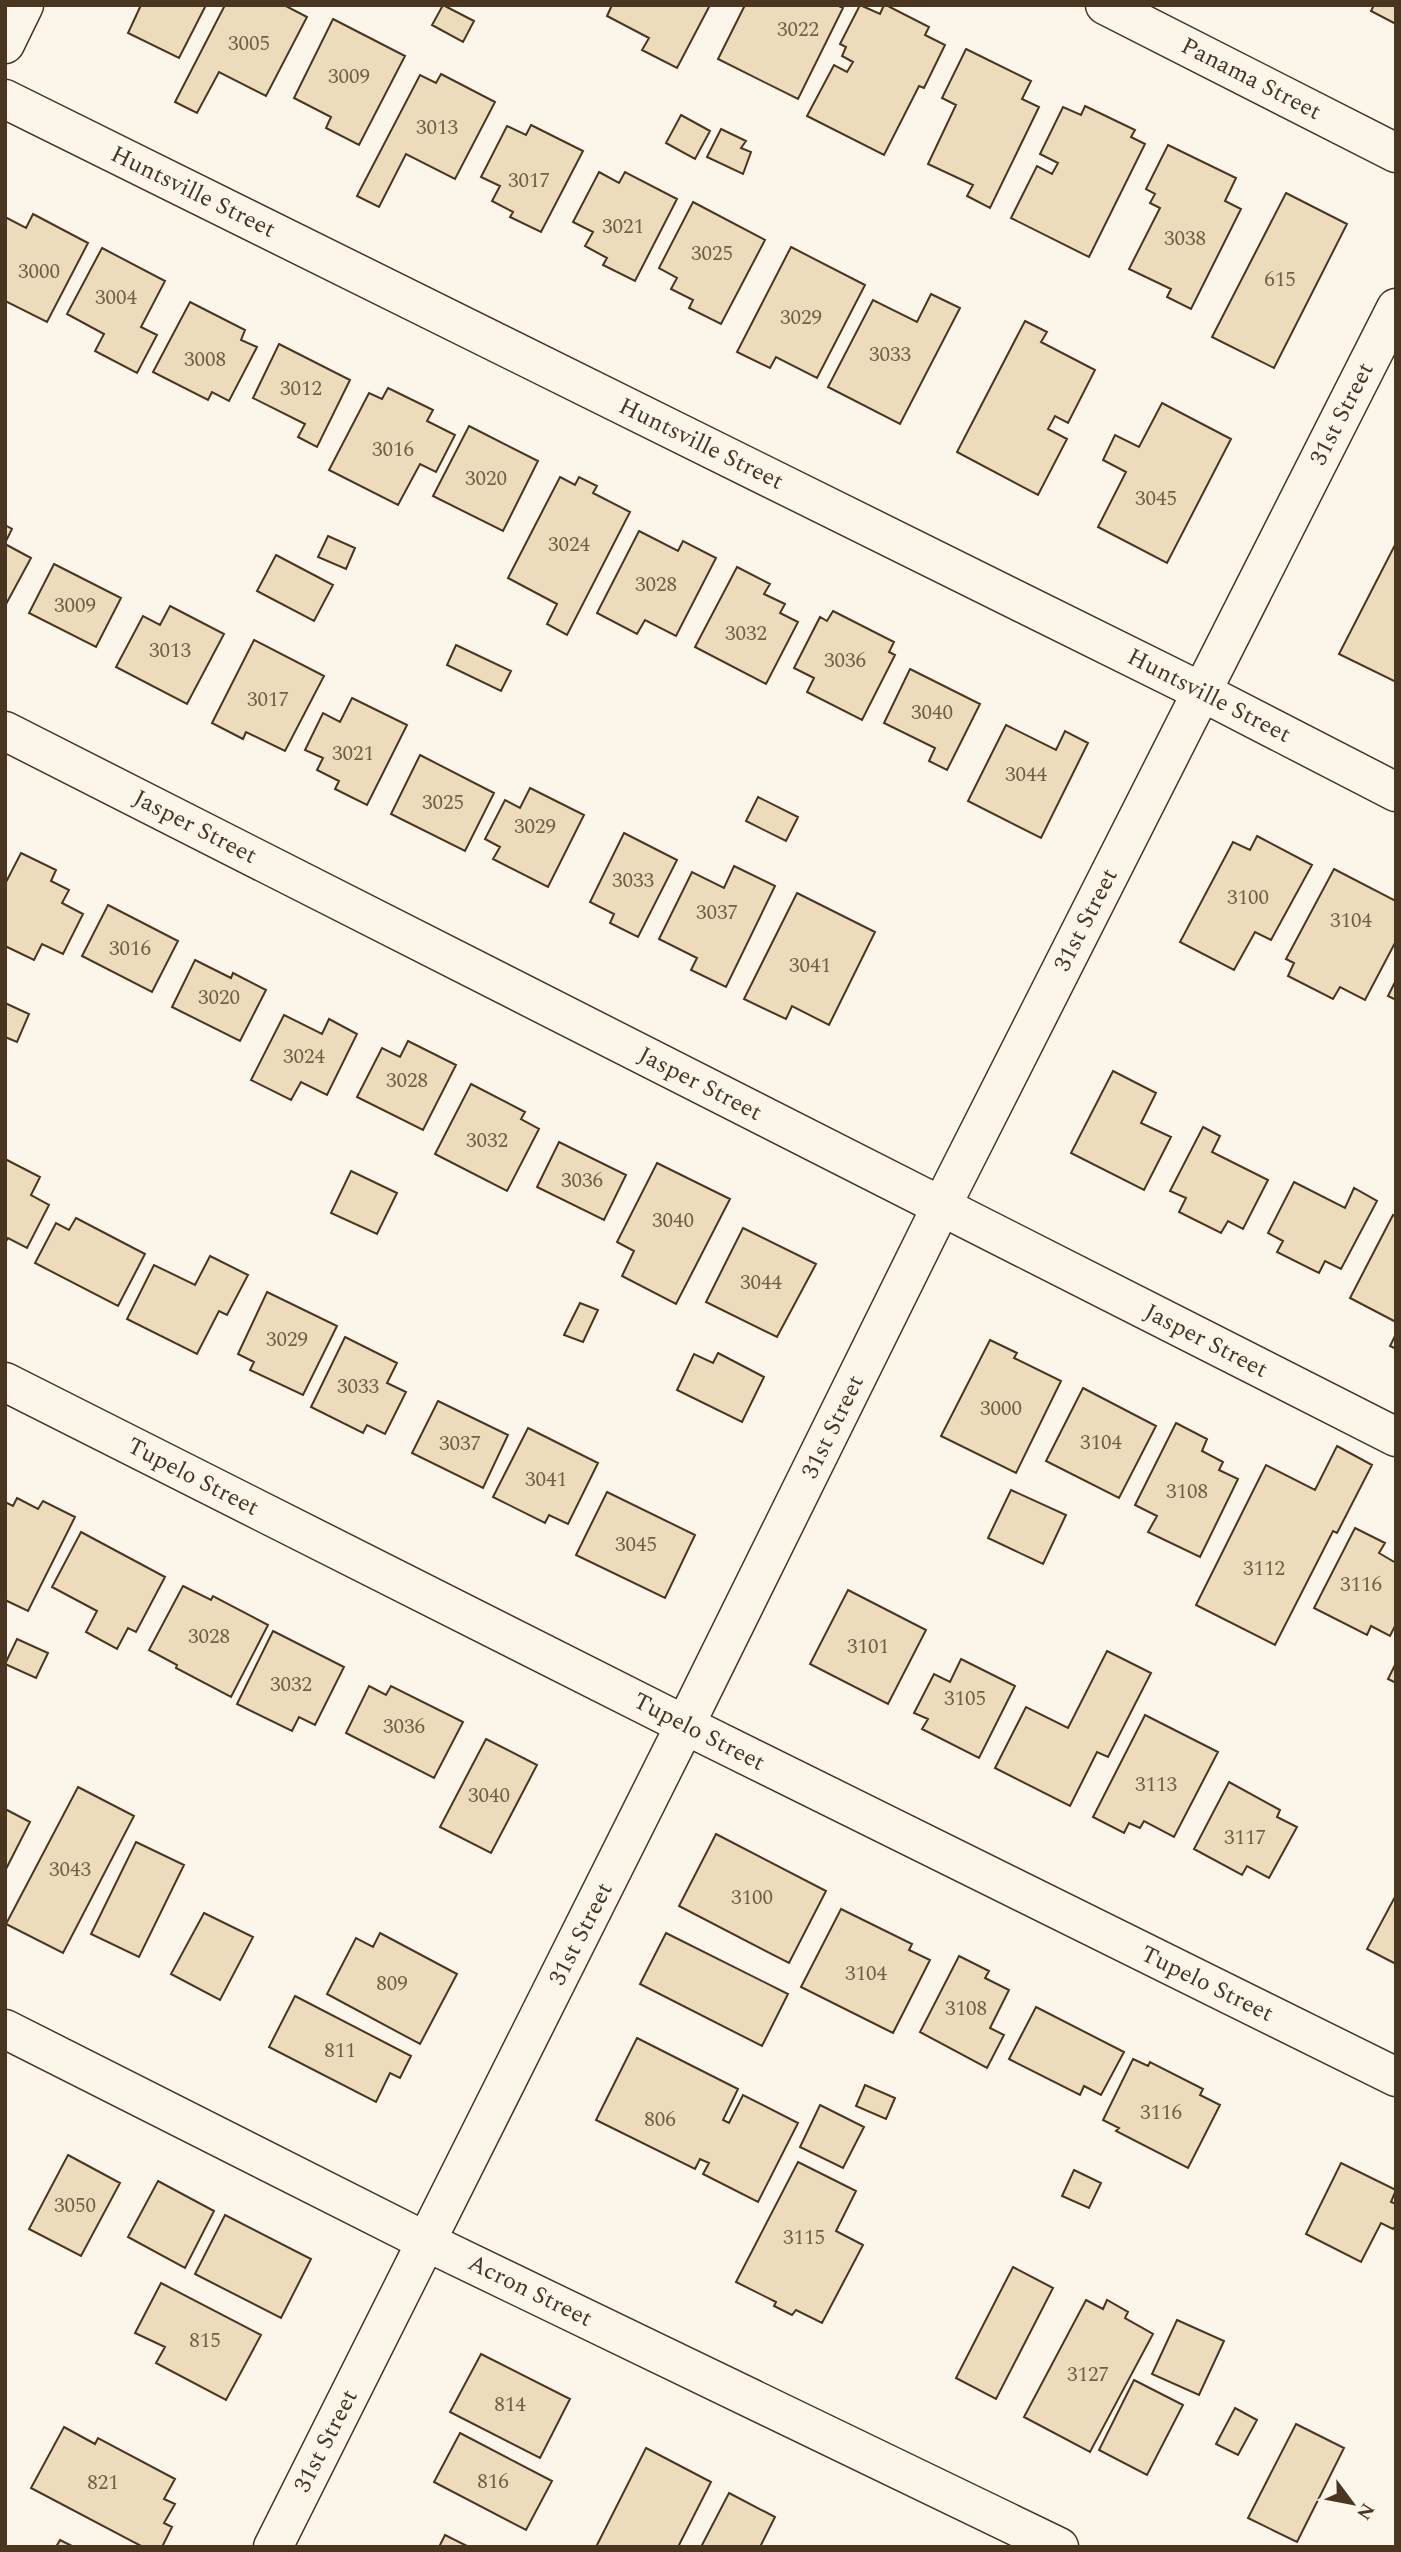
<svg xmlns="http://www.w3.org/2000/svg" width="1401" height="2552" viewBox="0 0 1401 2552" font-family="Spectral,serif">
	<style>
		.building { fill: #ecdcbc; stroke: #4a3520; stroke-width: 2 }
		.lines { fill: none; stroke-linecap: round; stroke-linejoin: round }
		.minor-casing { stroke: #4a3520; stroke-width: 41 }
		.minor { stroke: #fbf6e9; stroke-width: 38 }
		.labels { text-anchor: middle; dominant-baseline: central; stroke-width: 5; stroke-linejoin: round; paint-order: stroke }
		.number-label { font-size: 21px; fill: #725f47 }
		.street-label { font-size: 24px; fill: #4a3520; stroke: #fbf6e9 }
	</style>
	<rect width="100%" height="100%" fill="#fbf6e9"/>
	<path class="building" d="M206,5l-27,53 -51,-25 13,-28z
		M225,5h59l23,12 -41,79 -47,-24 -22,41 -22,-11z
		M443,5l31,16 -11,21 -31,-17z
		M612,5h98l-33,63 -35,-18 7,-12 -42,-22z
		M745,5h92l6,3 -45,91 -80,-40z
		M860,5l20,9 4,-9h2l43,22 -4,8 20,10 -21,43 -5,-2 -35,69 -77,-39 27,-51 13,7 6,-10 -11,-6 4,-9 -6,-3z
		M1374,5h22v19l-25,-13z
		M333,19l72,37 -46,89 -33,-17 5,-11 -37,-19z
		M966,49l65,32 -9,18 17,8 -49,101 -23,-12 6,-11 -45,-21 28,-59 -14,-7z
		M441,74l54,28 -40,77 -49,-25 -27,53 -22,-11 63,-121 16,8z
		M1085,106l50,24 -4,7 14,7 -56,113 -78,-39 26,-52 15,8 6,-11 -18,-9 23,-47 18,8z
		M681,115l29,16 -15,28 -29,-16z
		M531,125l52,26 -42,81 -31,-15 3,-5 -21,-11 8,-15 -19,-9 26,-51 19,9z
		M721,129l25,12 -5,7 10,4 -8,22 -36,-17z
		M1168,145l68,33 -11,23 16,8 -50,100 -24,-12 4,-8 -42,-20 31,-61 -10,-5 5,-9 -9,-5z
		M599,172l20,11 6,-11 52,27 -42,82 -32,-16 4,-7 -22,-12 8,-14 -20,-10z
		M1286,193l61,31 -73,144 -62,-31z
		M693,202l72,38 -44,84 -32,-16 4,-8 -22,-11 6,-11 -18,-10z
		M33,214l55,29 -41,79 -42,-21v-84l21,11z
		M791,247l74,38 -48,93 -41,-21 -6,11 -33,-16z
		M102,248l63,33 -24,46 16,8 -20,38 -42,-22 9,-17 -37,-20z
		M931,294l29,14 -60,116 -72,-37 45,-87 44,22z
		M190,302l55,28 -4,10 16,7 -28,54 -17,-9 -4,8 -55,-28z
		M1025,321l22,11 -6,10 54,28 -27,53 -13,-7 -7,13 19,10 -29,56 -81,-43z
		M279,344l71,36 -33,67 -19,-10 7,-13 -52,-26z
		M388,388l45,22 -6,11 28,14 -19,37 -16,-8 -22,41 -69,-35 40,-77 13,6z
		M1162,403l69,36 -64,124 -69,-36 28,-55 -23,-12 12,-25 24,12z
		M469,426l69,35 -35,70 -70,-35z
		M560,477l15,8 4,-8 18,9 -4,7 37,19 -63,123 -20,-11 10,-20 -49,-26z
		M5,525l7,4 -7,14z
		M639,531l39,20 5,-10 33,17 -40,78 -31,-16 -8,14 -40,-21z
		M328,536l27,12 -9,21 -28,-12z
		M1396,543v139l-57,-28z
		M5,544l26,14 -26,48z
		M276,555l57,30 -19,36 -57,-30z
		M54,564l67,34 -25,49 -67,-34z
		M737,567l33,17 -6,10 21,10 -5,9 18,9 -32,62 -71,-37z
		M170,606l54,28 -37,70 -71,-37 27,-51 17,9z
		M833,611l61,31 -5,10 6,3 -33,65 -55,-28 7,-14 -20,-10 26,-51 7,4z
		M254,640l70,36 -39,75 -39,-19 -3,7 -31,-16z
		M456,645l55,26 -10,20 -54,-26z
		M910,669l70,35 -33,66 -18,-9 6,-13 -51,-25z
		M352,698l55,27 -40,80 -32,-16 4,-8 -22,-11 6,-12 -18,-8 18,-37 17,9z
		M1006,725l50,25 9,-19 23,12 -47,95 -73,-37z
		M420,755l74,38 -29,58 -74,-37z
		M530,788l54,27 -36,72 -55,-28 7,-12 -15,-8 20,-39 15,8z
		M758,797l40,20 -12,24 -40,-20z
		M624,833l53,27 -39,77 -28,-14 4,-9 -24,-12z
		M1257,836l55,29 -41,75 -16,-8 -21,38 -54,-28 53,-100 17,8z
		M21,853l35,17 -5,11 18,9 -7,13 21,11 -20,40 -21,-10 -8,16 -29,-14v-62z
		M734,866l41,20 -49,101 -35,-17 6,-12 -38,-19 33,-67 32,16z
		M1334,869l62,32v40l-31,59 -25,-13 -7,12 -45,-23 6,-13 -8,-4z
		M797,893l78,39 -46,93 -37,-19 -6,13 -42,-20z
		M108,905l70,36 -26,51 -70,-36z
		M195,960l36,18 2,-5 33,17 -26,51 -68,-34z
		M1396,980v20l-8,-4z
		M5,1003l24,11 -12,28 -12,-5z
		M284,1015l38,19 7,-15 28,15 -30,61 -26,-13 -10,18 -40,-20z
		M408,1041l48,24 -33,65 -66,-33 25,-49 18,9z
		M1113,1071l43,22 -15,30 30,14 -27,53 -73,-37z
		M471,1084l54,28 -4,7 18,10 -32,62 -72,-37z
		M1203,1127l17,9 -8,16 56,28 -25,49 -15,-8 -7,12 -42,-21 7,-14 -16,-7z
		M559,1142l67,33 -22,45 -67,-33z
		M5,1159l35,18 -9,18 18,10 -22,43 -19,-10 -3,5z
		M657,1163l73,36 -54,105 -54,-28 12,-25 -17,-9z
		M351,1171l46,22 -20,41 -46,-21z
		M1294,1182l51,26 9,-20 23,13 -36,68 -16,-8 -6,12 -42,-21 6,-11 -15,-8z
		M1393,1215l3,2v105l-46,-24z
		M76,1218l69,36 -27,52 -83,-43 21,-40 13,7z
		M743,1228l73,36 -39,73 -71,-35z
		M210,1256l38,19 -21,40 -8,-4 -22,43 -70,-35 27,-54 41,20z
		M267,1292l70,34 -34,69 -53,-25 4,-8 -16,-8z
		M580,1303l18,7 -15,32 -19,-7z
		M1396,1334v15l-6,-3z
		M345,1337l52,26 -10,20 19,9 -21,42 -18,-9 -4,8 -52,-26z
		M990,1340l27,13 -3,5 47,23 -45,92 -75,-37z
		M718,1353l46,24 -22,45 -65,-32 17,-36 19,9z
		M1083,1388l73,38 -37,72 -73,-37z
		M438,1401l70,34 -25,53 -71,-35z
		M1176,1423l31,16 -5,12 21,11 -4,8 19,9 -38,78 -52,-25 9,-16 -22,-11z
		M528,1428l70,35 -30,61 -19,-9 -4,8 -52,-26z
		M1337,1446l35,19 -35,68 -4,-2 -58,114 -79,-40 70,-140 49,25z
		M1011,1490l55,25 -23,49 -55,-26z
		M607,1492l88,43 -30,63 -89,-43z
		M17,1498l21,11 5,-8 32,16 -47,94 -23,-11v-98l8,4z
		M1355,1528l30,15 -6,10 17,10v61l-6,12 -19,-10 -4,9 -53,-27z
		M81,1532l84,45 -29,55 -8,-4 -11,21 -31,-17 11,-21 -45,-24z
		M183,1586l28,14 2,-4 55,29 -37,72 -55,-29 1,-3 -28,-15z
		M848,1590l78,40 -38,74 -78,-40z
		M273,1631l71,36 -29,58 -16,-8 -7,14 -55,-27z
		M17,1639l31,14 -12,25 -31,-14z
		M1107,1651l44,22 -43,84 -11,-5 -27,54 -75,-38 31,-61 42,21z
		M961,1659l54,27 -36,72 -57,-29 6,-10 -14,-6 20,-39 16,8z
		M1396,1663v20l-8,-4z
		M369,1686l17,9 5,-9 72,36 -29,56 -88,-45z
		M1145,1715l73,37 -44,85 -30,-16 -4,7 -11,-5 -5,10 -31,-16z
		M486,1739l51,26 -46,88 -51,-26z
		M1229,1782l51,28 -3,7 20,10 -28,51 -22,-12 -5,9 -48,-26z
		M78,1787l56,29 -71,137 -57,-29z
		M5,1809l25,13 -25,49z
		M716,1834l110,57 -37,72 -110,-57z
		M136,1842l48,23 -45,92 -48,-23z
		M1396,1895v69l-29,-15z
		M841,1909l71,35 -3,6 21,10 -37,73 -92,-46z
		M204,1913l49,24 -33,63 -49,-26z
		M380,1933l77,41 -37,70 -93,-50 29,-56 17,9z
		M666,1933l122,61 -26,52 -122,-62z
		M959,1956l30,15 -4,7 24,12 -19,38 14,7 -17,33 -67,-36z
		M295,1996l116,60 -11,22 -10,-5 -14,29 -107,-55z
		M1036,2007l88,45 -23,43 -17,-9 -4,9 -71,-36z
		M637,2038l101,51 -15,31 6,3 14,-28 55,28 -40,79 -55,-28 6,-11 -9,-4 -5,10 -99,-49z
		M1133,2059l15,7 2,-4 53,27 -3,6 20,10 -32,63 -72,-37 3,-3 -16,-8z
		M865,2085l30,13 -9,21 -30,-13z
		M820,2105l44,22 -21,41 -43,-21z
		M68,2155l52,28 -39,73 -52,-27z
		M798,2162l58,29 -20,40 27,14 -41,78 -26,-13 -4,5 -18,-9 2,-4 -40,-20z
		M1341,2163l55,27 -5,12 5,2v21l-3,4 -12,-6 -20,39 -55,-28z
		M1074,2170l27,13 -12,25 -27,-12z
		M158,2181l56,30 -29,57 -57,-31z
		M225,2215l86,44 -30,59 -86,-44z
		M1013,2267l40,21 -57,111 -40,-21z
		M161,2283l100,52 -35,65 -70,-37 9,-16 -30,-14z
		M1086,2300l17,9 4,-9 21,12 -3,6 28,16 -63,118 -66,-35z
		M1177,2320l47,21 -25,54 -47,-21z
		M481,2354l89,45 -30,59 -90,-46z
		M1134,2380l49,25 -36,70 -48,-25z
		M1235,2408l22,12 -19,35 -22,-11z
		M1296,2424l48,24 -47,94 -49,-24z
		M64,2427l31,17 3,-6 77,41 -11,20 11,5 -11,19 8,4 -10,20h-19l-112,-59z
		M460,2433l92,48 -26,49 -92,-48z
		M646,2448l65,34 -33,65h-82z
		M729,2493l46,24 -15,30h-59z
		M445,2535l24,12h-30z
		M60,2540l14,7h-18z"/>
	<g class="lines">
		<defs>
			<path id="minor" d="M1105,5l291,148
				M5,44l19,-39
				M5,99l1197,593 194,100
				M5,731l1391,706
				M5,1382l680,343 711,352
				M5,2029l422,213 632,305
				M273,2547l412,-822 256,-518 455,-899"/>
		</defs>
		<use href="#minor" class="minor-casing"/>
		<use href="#minor" class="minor"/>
	</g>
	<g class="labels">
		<g class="number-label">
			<text x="798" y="30">3022</text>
			<text x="249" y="44">3005</text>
			<text x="349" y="77">3009</text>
			<text x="437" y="128">3013</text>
			<text x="529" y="181">3017</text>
			<text x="623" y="227">3021</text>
			<text x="1185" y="239">3038</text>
			<text x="712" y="254">3025</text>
			<text x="39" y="272">3000</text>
			<text x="1280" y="280">615</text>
			<text x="116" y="298">3004</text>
			<text x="801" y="318">3029</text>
			<text x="890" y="355">3033</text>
			<text x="205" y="360">3008</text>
			<text x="301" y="389">3012</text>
			<text x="393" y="450">3016</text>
			<text x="486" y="479">3020</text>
			<text x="1156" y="499">3045</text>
			<text x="569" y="545">3024</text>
			<text x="656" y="585">3028</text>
			<text x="75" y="606">3009</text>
			<text x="746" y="634">3032</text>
			<text x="170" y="651">3013</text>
			<text x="845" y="661">3036</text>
			<text x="268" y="700">3017</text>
			<text x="932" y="713">3040</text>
			<text x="353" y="754">3021</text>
			<text x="1026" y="775">3044</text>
			<text x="443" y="803">3025</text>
			<text x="535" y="827">3029</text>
			<text x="633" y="881">3033</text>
			<text x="1248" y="898">3100</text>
			<text x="717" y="913">3037</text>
			<text x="1351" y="921">3104</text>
			<text x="130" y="949">3016</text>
			<text x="810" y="966">3041</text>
			<text x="219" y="998">3020</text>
			<text x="304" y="1057">3024</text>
			<text x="407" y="1081">3028</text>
			<text x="487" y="1141">3032</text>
			<text x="582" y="1181">3036</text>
			<text x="673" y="1221">3040</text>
			<text x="761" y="1283">3044</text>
			<text x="287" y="1340">3029</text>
			<text x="358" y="1387">3033</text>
			<text x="1001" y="1409">3000</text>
			<text x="1101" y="1443">3104</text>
			<text x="460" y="1444">3037</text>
			<text x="546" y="1480">3041</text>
			<text x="1187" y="1492">3108</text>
			<text x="636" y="1545">3045</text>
			<text x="1264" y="1569">3112</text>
			<text x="1361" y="1585">3116</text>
			<text x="209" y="1637">3028</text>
			<text x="868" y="1647">3101</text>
			<text x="291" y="1685">3032</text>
			<text x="965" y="1699">3105</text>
			<text x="404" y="1727">3036</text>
			<text x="1156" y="1785">3113</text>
			<text x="489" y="1796">3040</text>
			<text x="1245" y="1838">3117</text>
			<text x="70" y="1870">3043</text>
			<text x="752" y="1898">3100</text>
			<text x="866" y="1974">3104</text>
			<text x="392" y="1984">809</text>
			<text x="966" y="2009">3108</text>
			<text x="340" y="2051">811</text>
			<text x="1161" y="2113">3116</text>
			<text x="660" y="2120">806</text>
			<text x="75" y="2206">3050</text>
			<text x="804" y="2238">3115</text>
			<text x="205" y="2341">815</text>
			<text x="1088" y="2375">3127</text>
			<text x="510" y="2405">814</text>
			<text x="493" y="2482">816</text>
			<text x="103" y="2483">821</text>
		</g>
		<g class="street-label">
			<text transform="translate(1251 79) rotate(27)">Panama Street</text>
			<text transform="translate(193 192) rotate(26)">Huntsville Street</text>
			<text transform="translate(1342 414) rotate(-63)">31st Street</text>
			<text transform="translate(701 444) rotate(26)">Huntsville Street</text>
			<text transform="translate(1209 696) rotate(27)">Huntsville Street</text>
			<text transform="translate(195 827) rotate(27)">Jasper Street</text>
			<text transform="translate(1086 920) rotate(-63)">31st Street</text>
			<text transform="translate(700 1084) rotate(27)">Jasper Street</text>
			<text transform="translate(1206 1341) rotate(27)">Jasper Street</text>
			<text transform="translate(833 1427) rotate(-64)">31st Street</text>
			<text transform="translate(193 1477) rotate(27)">Tupelo Street</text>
			<text transform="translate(699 1732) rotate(27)">Tupelo Street</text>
			<text transform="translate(581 1934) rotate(-63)">31st Street</text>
			<text transform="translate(1207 1984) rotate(26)">Tupelo Street</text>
			<text transform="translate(530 2291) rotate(26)">Acron Street</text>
			<text transform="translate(326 2441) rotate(-63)">31st Street</text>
		</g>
	</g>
	<rect width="1401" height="2552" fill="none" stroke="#4a3520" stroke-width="14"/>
	<g transform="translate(1352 2503) rotate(122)" stroke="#fbf6e9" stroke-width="5" paint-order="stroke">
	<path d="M0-5L12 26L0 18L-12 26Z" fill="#4a3520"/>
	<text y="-10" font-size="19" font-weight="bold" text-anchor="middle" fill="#4a3520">N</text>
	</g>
</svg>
